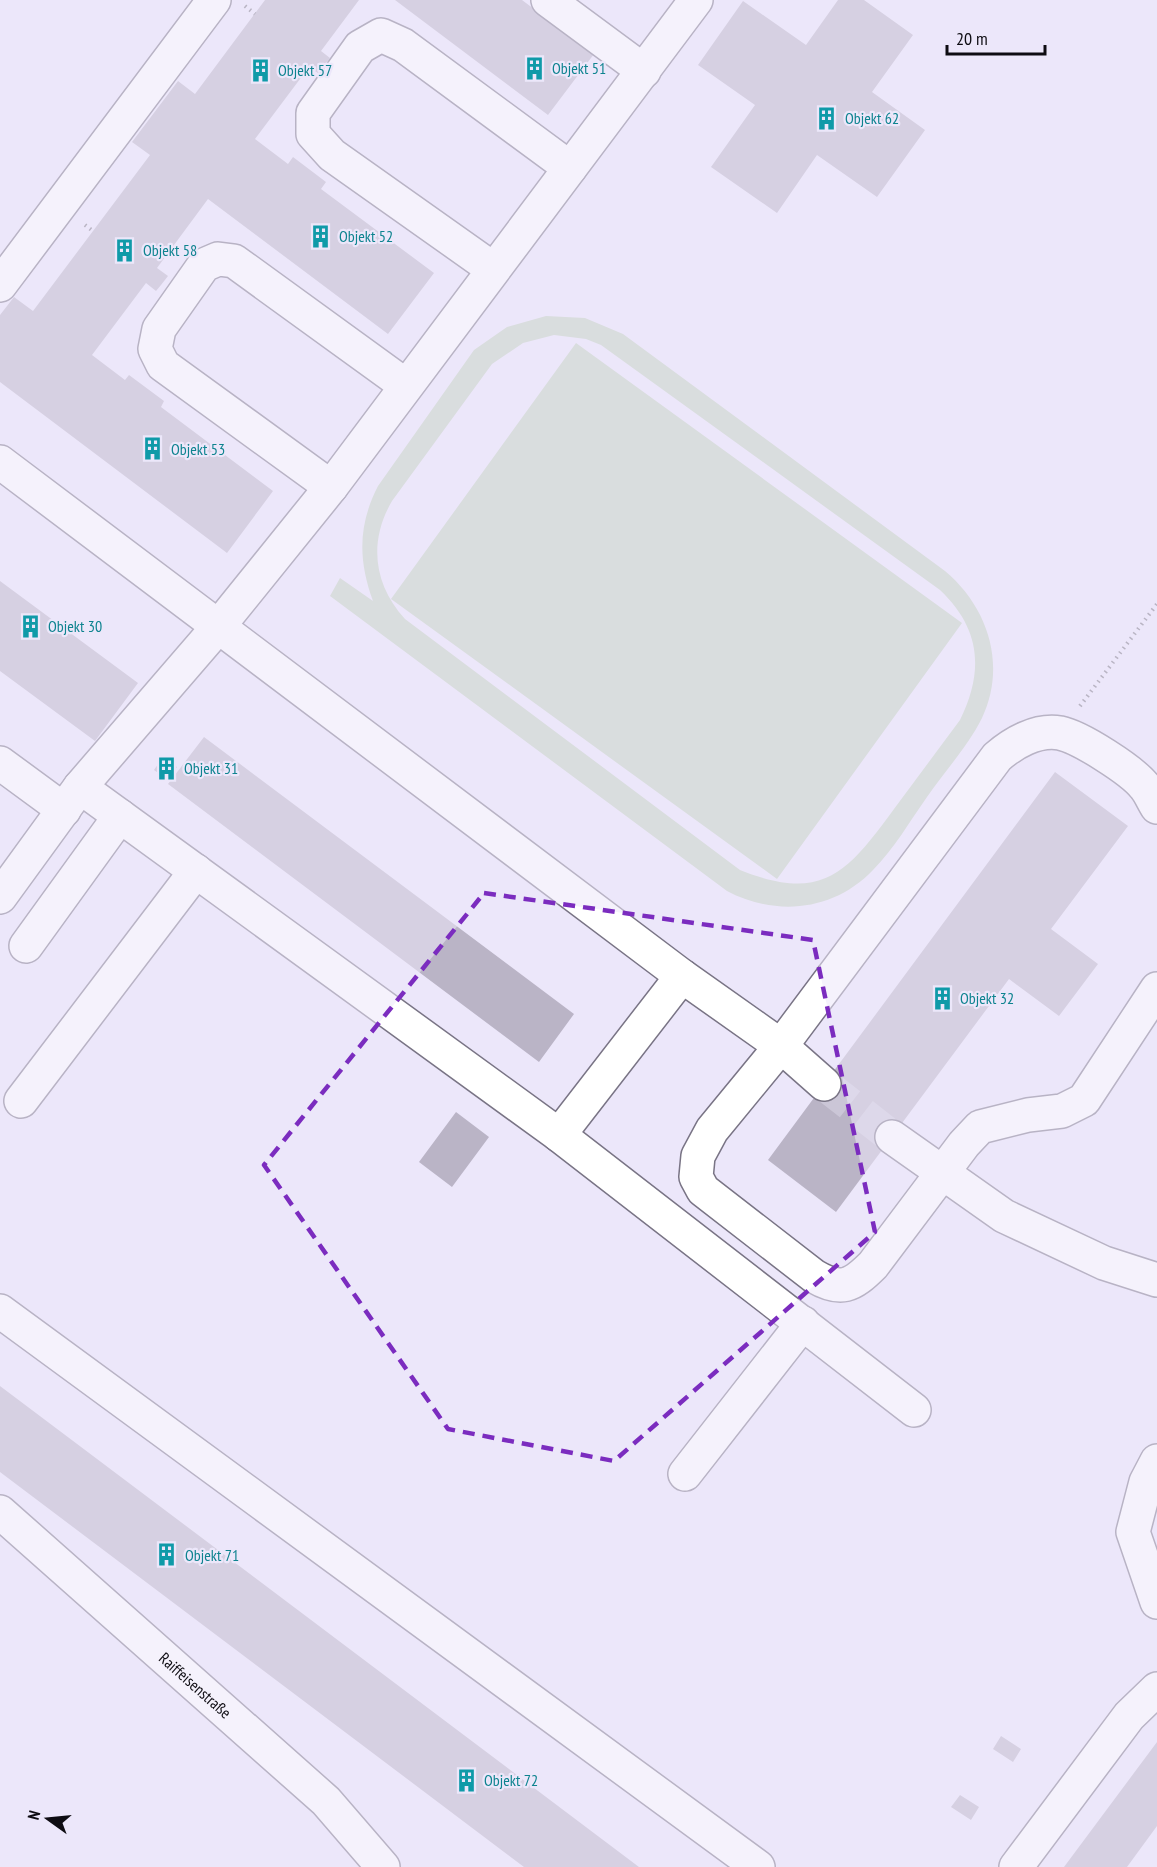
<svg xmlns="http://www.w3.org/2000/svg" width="1157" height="1867" viewBox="0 0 1157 1867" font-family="'PT Sans Narrow',sans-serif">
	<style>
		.green { fill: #c1d0bd; fill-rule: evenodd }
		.building { fill: #bab4c6 }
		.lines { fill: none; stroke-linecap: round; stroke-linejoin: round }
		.minor-tunnel { stroke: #cbc6d7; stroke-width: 33; stroke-dasharray: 33 16; stroke-linecap: butt }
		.minor-casing { stroke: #797485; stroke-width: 36 }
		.path { stroke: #7b7884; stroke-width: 4; stroke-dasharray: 1.5 4.5; stroke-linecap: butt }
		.minor { stroke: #fff; stroke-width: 33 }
		.marked { fill: none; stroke: #7b2cbf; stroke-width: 4.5; stroke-dasharray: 12 8; stroke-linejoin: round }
		.labels { text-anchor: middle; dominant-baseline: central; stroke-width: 4.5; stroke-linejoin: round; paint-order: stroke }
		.culture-label { font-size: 16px; fill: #0d838f; stroke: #ece7fa; text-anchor: start }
		.street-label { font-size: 16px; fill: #0e0c12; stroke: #ece7fa }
	</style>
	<rect width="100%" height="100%" fill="#ece7fa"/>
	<path class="green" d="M546,316l39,2 38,16 322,237c43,36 62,94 37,147 -14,28 -37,53 -55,79 -17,24 -33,52 -54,73 -39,41 -97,47 -146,21l-397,-295 10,-18 33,23c-15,-41 -15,-76 5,-115l96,-136 33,-23zM554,335l32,4 15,6 339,245c41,39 44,81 20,130 -22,30 -44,59 -66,89 -47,64 -71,94 -154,61l-335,-251c-31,-34 -37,-77 -13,-118l100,-137 31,-21z
		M576,343l386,280 -185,256 -386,-280z"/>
	<path class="building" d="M265,0h94l-38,51 9,7 -12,15 -9,-6 -54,72 33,25 5,-7 33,25 -5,7 113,84 -46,61 -180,-135 -51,69 11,8 -7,9 -5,6 -10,-8 -54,72 33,25 4,-5 35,26 -3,6 112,84 -46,62 -227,-171v-67l14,-18 19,14 117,-156 -18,-13 46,-61 17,13z
		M395,0h127l72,54 -46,61z
		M838,0h26l49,35 -41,57 53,38 -48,67 -60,-42 -40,58 -66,-46 44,-62 -57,-40 45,-64 63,44z
		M0,581l138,102 -43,58 -95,-70z
		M204,737l370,277 -35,48 -371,-278z
		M163,757l14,10 -9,13 -14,-10z
		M1055,772l73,54 -77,103 47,35 -39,52 -50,-37 -173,233 -68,-52z
		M456,1112l33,25 -37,50 -33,-25z
		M0,1386l335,252 304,229h-115l-524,-395z
		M1001,1736l20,13 -8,13 -20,-13z
		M1157,1742v84l-30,41h-63z
		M960,1795l19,12 -8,13 -20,-13z"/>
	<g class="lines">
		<path class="minor-tunnel" d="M824,1084l68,53"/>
		<defs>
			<g id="minor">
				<path d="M548,0l96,71"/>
				<path d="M493,269l-161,-114 -19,-21v-21l47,-66 21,-12 22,10 167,123"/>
				<path d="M0,285l214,-285"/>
				<path d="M0,462l682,514 99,70 43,38"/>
				<path d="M331,487l-168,-122 -8,-16 4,-20 45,-64 14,-6 16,2 171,124"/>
				<path d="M0,763l64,47"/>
				<path d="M80,787l479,348 355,275"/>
				<path d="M1157,807c-4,-6 -7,-14 -12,-20 -12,-16 -65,-50 -85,-54 -23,-4 -47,10 -63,24l-216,289 -69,84 -14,26 -2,21 7,13 111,86c27,16 38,10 59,-11l91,-121 16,-17 48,-12 34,-4 22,-11 73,-111"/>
				<path d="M0,897l80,-110 138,-160 113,-140 365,-487"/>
				<path d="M26,946l94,-130"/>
				<path d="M21,1101l175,-230"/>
				<path d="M559,1135l123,-159"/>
				<path d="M892,1137l112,79 100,47 53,17"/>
				<path d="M0,1311l758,556"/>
				<path d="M1157,1461l-11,21 -13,50 24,70"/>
				<path d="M685,1474l118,-151"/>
				<path id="s1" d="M0,1512l326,289 57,66"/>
				<path d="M1016,1867l113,-151 28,-27"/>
			</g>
		</defs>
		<use href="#minor" class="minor-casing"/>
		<path class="path" d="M245,6l10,8
			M85,225l8,6
			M1080,706l77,-102"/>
		<use href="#minor" class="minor"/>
	</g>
	<path d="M0 0H1157V1867H0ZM484,893l329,47 62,292 -261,229 -166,-32 -184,-264z" fill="#ece7fa" fill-opacity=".55" fill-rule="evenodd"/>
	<path class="marked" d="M484,893l329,47 62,292 -261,229 -166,-32 -184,-264z"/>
	<defs>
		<symbol id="building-bare" viewBox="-9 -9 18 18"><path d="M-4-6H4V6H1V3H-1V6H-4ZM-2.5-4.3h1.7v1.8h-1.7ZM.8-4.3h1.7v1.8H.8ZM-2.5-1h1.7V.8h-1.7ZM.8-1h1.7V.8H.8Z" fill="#0f9aa8" stroke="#ece7fa" stroke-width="2.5" paint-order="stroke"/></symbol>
	</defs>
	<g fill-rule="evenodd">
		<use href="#building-bare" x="518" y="52" width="33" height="33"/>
		<use href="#building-bare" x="244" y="54" width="33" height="33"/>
		<use href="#building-bare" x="810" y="102" width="33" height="33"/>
		<use href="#building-bare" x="304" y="220" width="33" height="33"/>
		<use href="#building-bare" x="108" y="234" width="33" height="33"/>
		<use href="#building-bare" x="136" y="432" width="33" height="33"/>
		<use href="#building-bare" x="14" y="610" width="33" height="33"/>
		<use href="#building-bare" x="150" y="752" width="33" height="33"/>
		<use href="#building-bare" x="926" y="982" width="33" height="33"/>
		<use href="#building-bare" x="150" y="1538" width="33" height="33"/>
		<use href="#building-bare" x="450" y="1764" width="33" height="33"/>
	</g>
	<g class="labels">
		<g class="culture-label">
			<text x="552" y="68">Objekt 51</text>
			<text x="278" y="70">Objekt 57</text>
			<text x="845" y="118">Objekt 62</text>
			<text x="339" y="236">Objekt 52</text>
			<text x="143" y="250">Objekt 58</text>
			<text x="171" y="449">Objekt 53</text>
			<text x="48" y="626">Objekt 30</text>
			<text x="184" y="768">Objekt 31</text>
			<text x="960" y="998">Objekt 32</text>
			<text x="185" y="1555">Objekt 71</text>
			<text x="484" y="1780">Objekt 72</text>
		</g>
		<g class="street-label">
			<text stroke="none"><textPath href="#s1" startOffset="261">Raiffeisenstraße</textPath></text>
		</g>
	</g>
	<g transform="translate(48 1819) rotate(285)" stroke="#ece7fa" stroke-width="4.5" paint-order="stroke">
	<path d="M0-4.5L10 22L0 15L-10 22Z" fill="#0e0c12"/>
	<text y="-9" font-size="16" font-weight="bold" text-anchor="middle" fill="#0e0c12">N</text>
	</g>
	<path d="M947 45v9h98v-9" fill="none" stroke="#0e0c12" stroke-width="3"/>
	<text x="956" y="45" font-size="18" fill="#0e0c12" stroke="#ece7fa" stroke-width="4.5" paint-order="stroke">20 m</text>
</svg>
